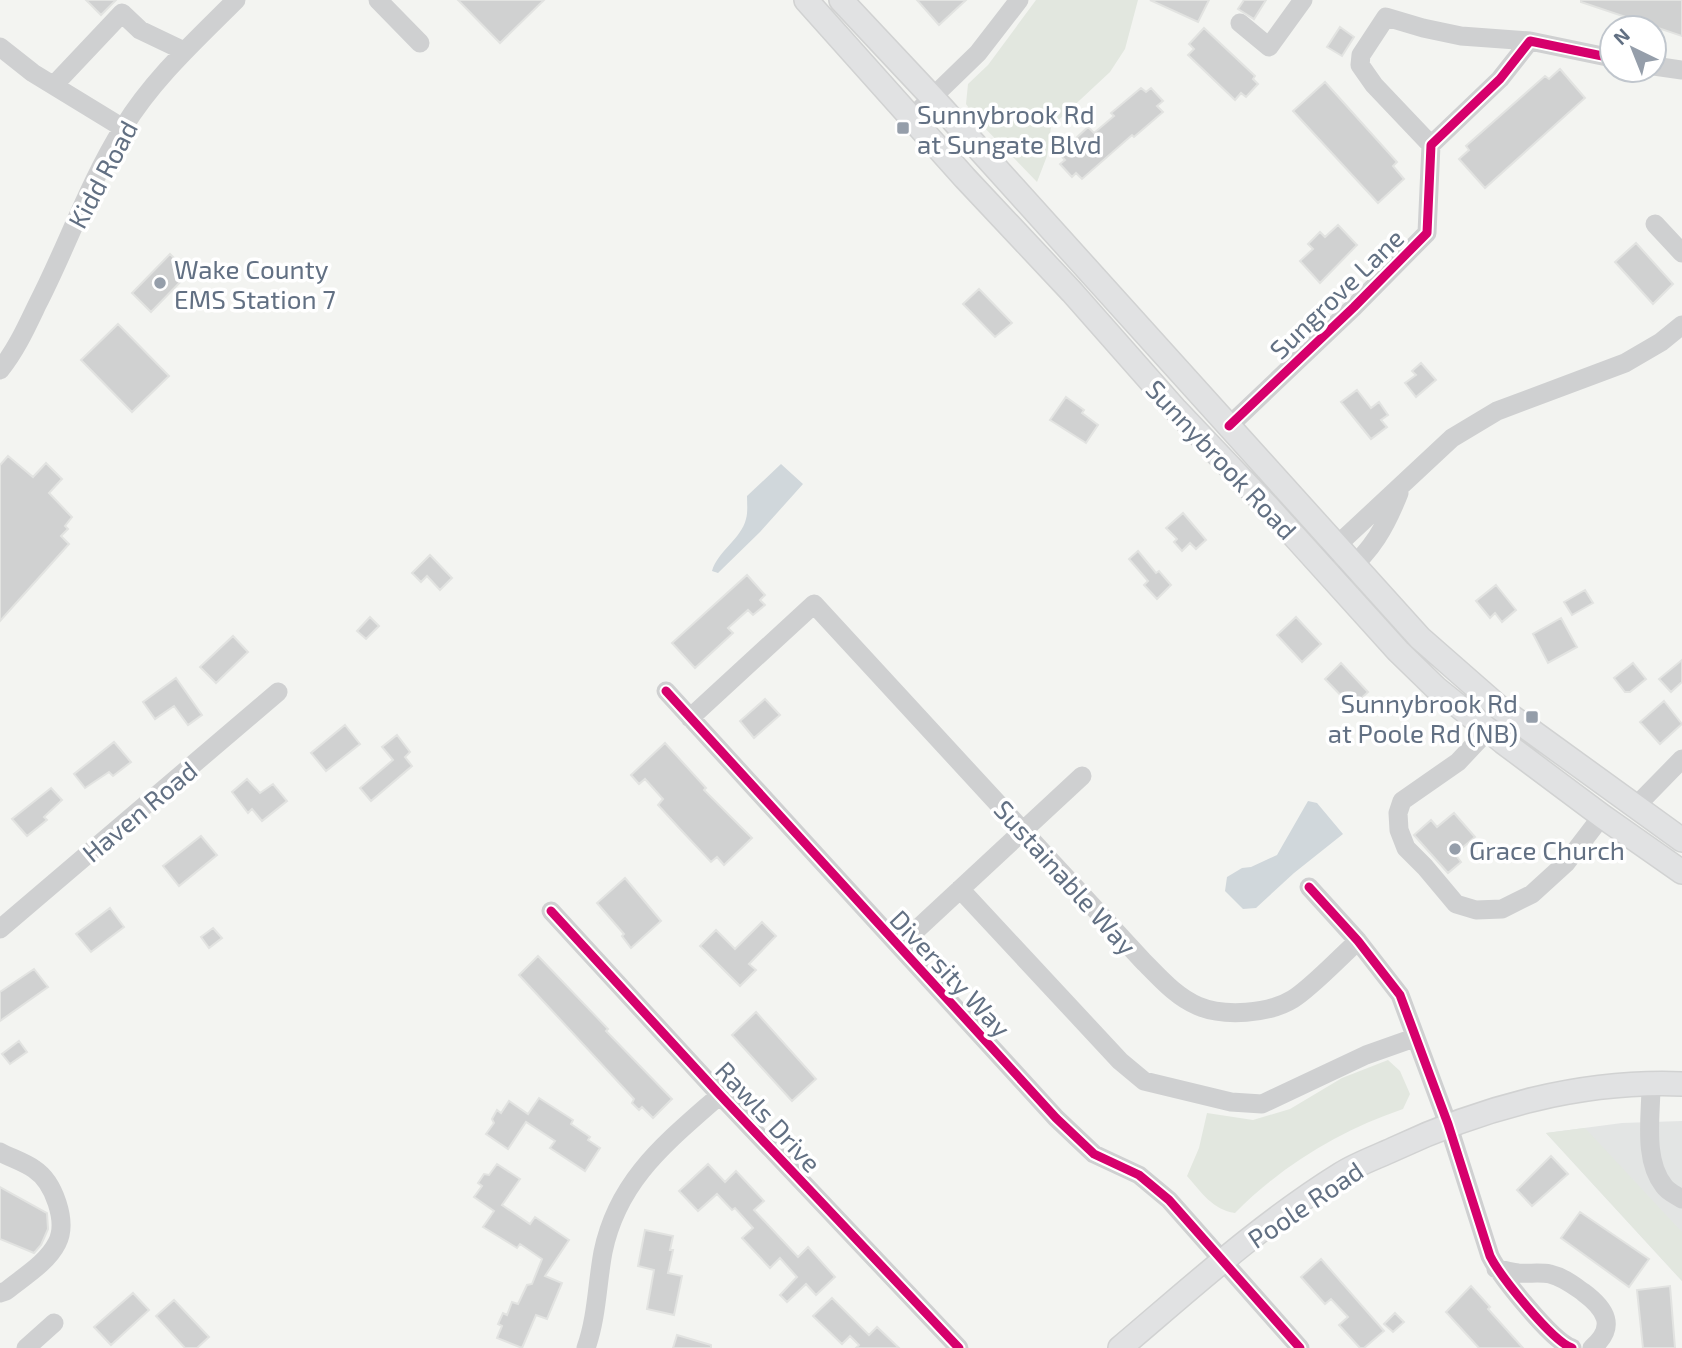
<svg xmlns="http://www.w3.org/2000/svg" width="1682" height="1348" viewBox="0 0 1682 1348" font-family="'Exo 2',sans-serif">
	<style>
		.built { fill: #e3e5e4 }
		.green { fill: #e2e7df }
		.water { fill: #d0d7db }
		.building { fill: #d0d1d1; stroke: #e2e3e1; stroke-width: 2 }
		.lines { fill: none; stroke-linecap: round; stroke-linejoin: round }
		.major-casing { stroke: #d1d2d2; stroke-width: 26 }
		.minor { stroke: #cfd0d1; stroke-width: 19 }
		.major { stroke: #e1e2e3; stroke-width: 23 }
		.cycleway-casing { stroke: #fff; stroke-width: 13 }
		.cycleway { stroke: #d6006c; stroke-width: 9 }
		.poi-dot { fill: #959eaa; stroke: #fff; stroke-width: 2.5 }
		.labels { text-anchor: middle; dominant-baseline: central; stroke-width: 7; stroke-linejoin: round; paint-order: stroke }
		.poi-label { font-size: 26px; fill: #627083; stroke: #fff; text-anchor: start }
		.street-label { font-size: 26px; fill: #627083; stroke: #fff }
	</style>
	<rect width="100%" height="100%" fill="#f3f4f1"/>
	<path class="built" d="M1682,1121v160l-136,-148 76,-10z"/>
	<path class="green" d="M1036,0h102l-13,49 -15,23 -59,55 -4,29 -10,26 -59,-61 -12,-17 2,-20 20,-19z
		M1388,1060l12,11 10,23 -7,15c-62,21 -122,57 -168,104 -22,-3 -34,-21 -48,-37l12,-28 8,-35 46,7 37,-11 52,-31z
		M1585,1128l97,104v49l-136,-148z"/>
	<path class="water" d="M781,464l22,20 -43,48 -42,41 -6,-2c6,-20 29,-32 34,-52 2,-7 1,-16 1,-23z
		M1308,801l9,2 26,31 -49,39 -38,35 -13,1 -18,-18 2,-14 15,-9 9,-1 26,-12z"/>
	<path class="building" d="M86,0h30l-15,15z
		M458,0h86l-44,43z
		M917,0h49l-27,25z
		M1150,0h59l-11,22z
		M1244,0h22l-12,19 -16,-10z
		M1581,0h101v36l-101,-34z
		M1340,27l14,10 -12,19 -15,-9z
		M1204,28l51,48 -2,3 5,5 -12,13 -5,-4 -6,7 -47,-45 6,-6 -5,-5z
		M1560,69l25,29 -100,90 -26,-29 10,-9 -3,-4 79,-70 4,3z
		M1325,82l72,80 -4,4 11,13 -26,24 -85,-92z
		M1141,88l5,4 5,-4 12,13 -6,5 6,6 -29,25 -2,-2 -50,44 -6,-6 -4,4 -12,-13 5,-4 -6,-6 29,-27 6,6 20,-17 -3,-3z
		M1338,225l19,20 -37,38 -20,-22 13,-12 -5,-5 12,-12 5,5z
		M1636,243l37,41 -20,20 -38,-42z
		M170,254l19,19 -38,39 -19,-19z
		M979,289l33,34 -17,14 -32,-33z
		M118,324l51,52 -37,36 -51,-52z
		M1421,363l15,17 -20,17 -11,-14 11,-8 -4,-4z
		M1357,390l14,18 8,-6 9,13 -7,5 6,7 -16,12 -30,-37z
		M1066,397l18,13 -2,3 16,12 -12,18 -36,-23z
		M8,456l25,21 13,-14 16,16 -13,14 23,24 -7,9 3,3 -7,7 8,8 -69,77v-156z
		M1183,513l23,27 -10,9 -6,-6 -8,8 -8,-9 3,-3 -11,-11z
		M1138,551l18,22 3,-2 12,14 -14,14 -13,-14 4,-4 -19,-22z
		M430,555l22,23 -12,12 -13,-14 -6,6 -9,-9z
		M747,575l18,20 -5,5 5,5 -12,10 -5,-5 -20,18 5,5 -38,35 -23,-25z
		M1496,585l20,25 -14,12 -7,-9 -5,5 -14,-17z
		M1585,590l8,13 -21,12 -8,-13z
		M370,617l9,9 -13,13 -9,-8z
		M1296,617l25,27 -19,18 -25,-27z
		M1561,618l16,29 -29,16 -15,-29z
		M233,636l15,16 -32,31 -16,-16z
		M1682,660v22l-11,10 -12,-13z
		M1341,663l27,29 -16,15 -27,-28z
		M1633,663l13,16 -16,13h-5l-11,-14z
		M176,678l26,37 -14,10 -14,-19 -19,13 -12,-17z
		M765,699l15,16 -26,23 -14,-17z
		M1664,701l18,23 -22,20 -20,-22z
		M345,725l15,19 -34,27 -15,-18z
		M397,735l13,17 -5,5 7,9 -41,35 -11,-13 33,-28 -11,-13z
		M114,742l17,20 -18,14 -4,-4 -24,16 -11,-14z
		M665,743l41,45 -2,2 48,48 -28,27 -7,-8 -6,5 -30,-32 -23,-25 5,-6 -18,-20 -6,5 -8,-9z
		M247,779l13,14 13,-9 14,17 -25,20 -10,-12 -4,4 -16,-21z
		M51,788l11,12 -18,17 3,3 -20,16 -15,-17z
		M1454,813l21,24 -20,17 6,8 -13,11 -34,-38 17,-15 6,7z
		M201,836l16,19 -38,31 -16,-20z
		M625,878l36,43 -30,27 -9,-12 2,-2 -27,-31z
		M110,908l14,19 -33,25 -15,-18z
		M762,922l14,14 -27,28 7,6 -16,16 -40,-40 16,-16 19,19z
		M213,928l9,10 -13,10 -8,-11z
		M538,956l70,73 -2,2 66,68 -19,19 -11,-11 -3,3 -7,-7 2,-4 -115,-124z
		M34,969l14,18 -48,34v-29z
		M756,1012l60,67 -24,22 -60,-66z
		M19,1041l8,11 -17,12 -8,-10z
		M539,1098l34,22 -2,4 19,13 -2,3 12,8 -15,23 -35,-23 5,-7 -29,-19 -18,27 -22,-15 8,-11 -2,-4 5,-9 4,3 8,-12 19,13z
		M1551,1156l17,18 -36,32 -15,-16z
		M497,1164l23,15 -18,26 28,19 5,-7 34,23 -24,36 17,7 -15,36 -11,-4 -14,33 -25,-10 5,-12 -4,-2 5,-11 4,2 5,-13 6,2 9,-19 5,-1 10,-25 -22,-15 -3,4 -34,-21 11,-16 -20,-14 8,-11 -4,-3 6,-9 5,1z
		M708,1164l17,18 11,-11 28,30 -10,9 44,47 10,-10 27,30 -19,18 -10,-11 -19,18 -7,-7 17,-18 -17,-19 -10,10 -28,-30 11,-10 -18,-20 -3,2 -15,-16 -19,17 -19,-20z
		M0,1187l47,26 1,16 -7,16 -7,8 -34,-14z
		M1580,1212l69,47 -20,28 -68,-49z
		M645,1230l28,6 -3,14h3l-5,23 14,3 -8,39 -27,-6 7,-39 -16,-4z
		M1321,1259l63,72 -20,17h-4l-21,-23 9,-8 -17,-18 -6,5 -24,-27z
		M1471,1286l19,21 -2,2 35,39h-44l-33,-36z
		M1670,1286l5,62h-32l-6,-58z
		M133,1293l16,17 -38,35 -17,-18z
		M832,1298l37,37 8,-8 22,21h-43l3,-3 -9,-9 -8,8 -29,-28z
		M174,1300l35,37 -12,11h-12l-29,-32z
		M1395,1313l9,9 -11,10 -9,-8z
		M677,1335l34,10v3h-38z"/>
	<g class="lines">
		<defs>
			<path id="major" d="M806,0l159,178 107,114 104,118 92,97 130,144 38,37 67,54 99,74 80,56
				M841,0l91,97 488,541 81,71 181,131
				M1120,1348c71,-60 142,-125 221,-174 16,-10 36,-17 53,-25 89,-42 189,-69 288,-65"/>
		</defs>
		<use href="#major" class="major-casing"/>
		<path class="minor" d="M378,0l42,43
			M1240,23l29,24 34,-47
			M0,47l33,26 90,55
			M1654,66l28,4
			M54,85l68,-72 18,17 44,21
			M911,118l67,-65 41,-53
			M1431,145l-57,-60 -14,-20 1,-10 25,-38 37,11 38,8 69,5
			M1655,224l27,29
			M0,370c16,-20 26,-42 37,-65 30,-58 51,-121 86,-177 30,-49 73,-88 113,-128
			M1229,426l125,-119 73,-74 4,-88 69,-66 30,-38 82,17
			M1318,563l134,-125 45,-27 128,-48 36,-21 21,-17
			M1344,574c28,-23 42,-48 55,-81
			M666,691l390,427 38,36 45,21 30,25 131,148
			M690,718l124,-114 329,357c16,16 33,36 55,45 26,11 71,8 95,-7 19,-12 47,-42 65,-58
			M1488,730l-30,32 -56,39 -4,12 1,17 7,18 19,19 31,37 20,6 26,-1 30,-15 34,-31 36,-47
			M1636,806l46,-47
			M1309,887l49,54 42,54 48,129 42,132c10,20 62,85 82,92
			M960,889l160,172 24,20 87,21 31,2 104,-49 48,-17
			M551,911l169,184 239,253
			M0,929l278,-237
			M899,946l183,-170
			M1651,1085c0,31 -8,75 13,101 4,6 12,9 18,13
			M0,1152c11,6 24,10 34,17 20,13 34,53 23,74 -10,20 -34,34 -51,48l-6,2
			M1496,1269c8,1 15,3 22,4 10,1 22,-1 32,1 13,3 23,11 33,18 23,17 34,35 9,56
			M26,1348l28,-25
			M586,1348c11,-31 11,-64 17,-96 15,-73 64,-110 117,-157"/>
		<use href="#major" class="major"/>
		<defs>
			<path id="cycleway" d="M1229,426l125,-119 73,-74 4,-88 69,-66 30,-38 82,17
				M666,691l390,427 38,36 45,21 30,25 131,148
				M1309,887l49,54 42,54 48,129 42,132c10,20 62,85 82,92
				M551,911l169,184 239,253"/>
		</defs>
		<use href="#cycleway" class="cycleway-casing"/>
		<use href="#cycleway" class="cycleway"/>
	</g>
	<g class="poi-dot">
		<rect x="896" y="121" width="14" height="14" rx="3.5"/>
		<circle cx="160" cy="283" r="7"/>
		<rect x="1525" y="710" width="14" height="14" rx="3.5"/>
		<circle cx="1455" cy="849" r="7"/>
	</g>
	<g class="labels">
		<g class="poi-label">
			<text x="917" y="113">Sunnybrook Rd<tspan x="917" dy="30">at Sungate Blvd</tspan></text>
			<text x="174" y="268">Wake County<tspan x="174" dy="30">EMS Station 7</tspan></text>
			<text x="1518" y="702" text-anchor="end">Sunnybrook Rd<tspan x="1518" dy="30">at Poole Rd (NB)</tspan></text>
			<text x="1469" y="849">Grace Church</text>
		</g>
		<g class="street-label">
			<text transform="translate(102 174) rotate(-62)">Kidd Road</text>
			<text transform="translate(1336 293) rotate(-44)">Sungrove Lane</text>
			<text transform="translate(1222 459) rotate(47)">Sunnybrook Road</text>
			<text transform="translate(139 811) rotate(-40)">Haven Road</text>
			<text transform="translate(1066 877) rotate(48)">Sustainable Way</text>
			<text transform="translate(951 973) rotate(47)">Diversity Way</text>
			<text transform="translate(769 1116) rotate(47)">Rawls Drive</text>
			<text transform="translate(1305 1204) rotate(-34)">Poole Road</text>
		</g>
	</g>
	<g transform="translate(1633 49) rotate(317)"><circle r="33" fill="#ffffff" stroke="#c0c6cd" stroke-width="2"/>
	<path d="M0-5L12 26L0 18L-12 26Z" fill="#959eaa"/>
	<text y="-10" font-size="19" font-weight="bold" text-anchor="middle" fill="#627083">N</text>
	</g>
</svg>
